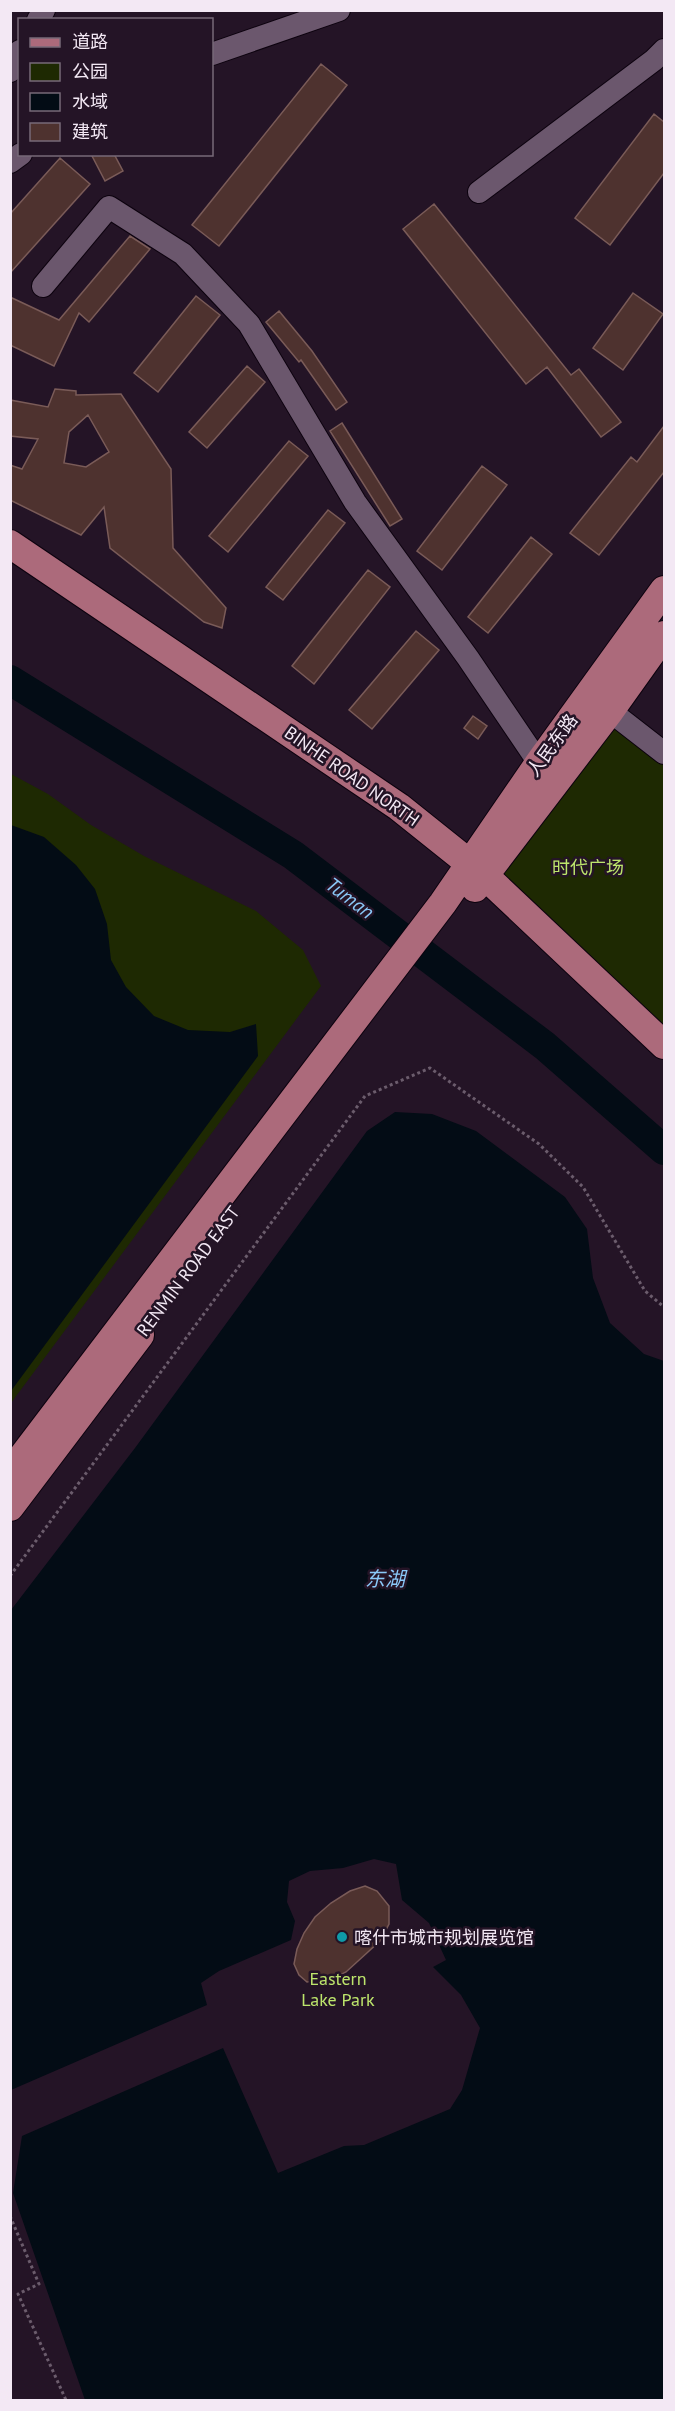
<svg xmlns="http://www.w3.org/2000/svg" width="675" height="2411" viewBox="0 0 675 2411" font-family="'PT Sans','Noto Sans SC',sans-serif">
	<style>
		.green { fill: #1e2902 }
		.water { fill: #030c15 }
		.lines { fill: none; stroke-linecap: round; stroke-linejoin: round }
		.river { stroke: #030c15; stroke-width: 30 }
		.building { fill: #4e322f; stroke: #7a5b58; stroke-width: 1.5; fill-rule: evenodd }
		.minor-casing { stroke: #0c020e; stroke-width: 24 }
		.major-casing { stroke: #0c020e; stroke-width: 30 }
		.path { stroke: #6b5c6c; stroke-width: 3; stroke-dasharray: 3 3; stroke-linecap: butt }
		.minor { stroke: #6b576d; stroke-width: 22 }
		.major { stroke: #ac6a7b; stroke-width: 28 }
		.culture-dot { fill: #0f9aa8; stroke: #241426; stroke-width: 2 }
		.labels { text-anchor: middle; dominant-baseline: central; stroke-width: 5; stroke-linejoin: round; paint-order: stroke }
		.street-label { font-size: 18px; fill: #f3e8f4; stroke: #241426 }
		.park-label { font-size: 18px; fill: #bde56c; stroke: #241426 }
		.poi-label { font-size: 18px; fill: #f3e8f4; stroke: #241426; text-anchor: start }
		.water-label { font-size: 20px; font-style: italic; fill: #8bc9f9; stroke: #241426 }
	</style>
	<rect width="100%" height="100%" fill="#241426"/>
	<path class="green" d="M610,711l54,42v292l-180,-170z
		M11,774l37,20 43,31 53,31 112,55 47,39 18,36 -310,417z"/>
	<path class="water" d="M11,825l33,12 32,28 19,24 12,35 4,36 15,27 28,29 34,14 42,2 26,-8 2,32 -247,335z
		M395,1112l37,2 44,17 89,66 22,32 6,49 17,45 34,31 20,7v1039h-579l-72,-207 9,-57 201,-88 55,125 66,-27 20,-1 86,-36 12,-19 18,-62 -19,-33 -28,-28 13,-7 -17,-37 -27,-23 -6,-36 -22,-5 -31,9 -33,3 -21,10 -2,21 8,19 -4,19 -72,31 -18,12 6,22 -196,85v-480l124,-162 232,-317z"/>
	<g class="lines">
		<path class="river" d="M10,680l283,175 252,191 119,104"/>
	</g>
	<path class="building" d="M321,64l26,21 -128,161 -27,-21z
		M654,114l10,8v51l-54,72 -35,-27z
		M91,154h23l9,17 -18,10z
		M60,158l30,26 -80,89v-59z
		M434,204l137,171 8,-6 42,53 -20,15 -54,-70 -21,17 -123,-155z
		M130,236l20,13 -61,73 -10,-9 -25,53 -44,-21v-48l49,23z
		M633,293l30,21 -40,56 -30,-22z
		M196,296l24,19 -62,77 -24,-19z
		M279,311l33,40 35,51 -11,8 -35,-50 -2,2 -33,-40z
		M247,366l18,16 -58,66 -18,-16z
		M55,389l21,2v4l45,-1 50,75 2,79 53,60 -4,20 -18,-6 -94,-74 -6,-41 -23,28 -71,-35v-35l12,4 16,-30 -28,-3v-36l38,7zM88,415l21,37 -23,15 -22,-4 5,-31z
		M342,423l60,96 -12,7 -60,-95z
		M664,426v46l-65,83 -29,-22 61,-76 6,5z
		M289,441l19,15 -80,96 -19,-16z
		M482,466l25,19 -65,85 -25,-19z
		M328,510l17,13 -62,77 -17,-13z
		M531,537l21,17 -64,79 -20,-16z
		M368,570l22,17 -76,97 -22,-18z
		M416,631l23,19 -67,79 -23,-19z
		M473,716l14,10 -9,13 -14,-11z
		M365,1886l12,5 12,15v18l-9,17 -34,31 -14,7 -25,3 -8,-7 -5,-11 3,-15 7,-16 11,-16 16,-14 19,-12z"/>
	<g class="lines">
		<defs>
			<path id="minor" d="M38,20l6,-10
				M212,54l127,-44
				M10,71l10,-20
				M10,162l11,-8
				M479,192l175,-132 10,-10
				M43,286l66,-79 74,47 66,70 106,178 113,156 71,105
				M610,711l54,42"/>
			<path id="major" d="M10,544l389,263 85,68 180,170
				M475,888l135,-177 54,-76
				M10,1473l433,-570 96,-140 125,-173
				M10,1507l130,-172"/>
		</defs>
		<use href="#minor" class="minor-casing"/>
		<use href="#major" class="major-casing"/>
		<path class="path" d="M10,1576l355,-480 65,-28 109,76 44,43 62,104 19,16
			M10,2216l29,68 -21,10 48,106"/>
		<use href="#minor" class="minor"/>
		<use href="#major" class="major"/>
	</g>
	<circle class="culture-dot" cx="342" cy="1937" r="6"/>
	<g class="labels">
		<g class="street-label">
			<text transform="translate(552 745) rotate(-54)">人民东路</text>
			<text transform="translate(352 776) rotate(35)">BINHE ROAD NORTH</text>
			<text transform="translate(188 1271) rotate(-53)">RENMIN ROAD EAST</text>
		</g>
		<g class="park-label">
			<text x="588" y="867">时代广场</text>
			<text x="338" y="1978">Eastern<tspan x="338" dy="21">Lake Park</tspan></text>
		</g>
		<g class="poi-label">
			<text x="354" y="1937">喀什市城市规划展览馆</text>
		</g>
		<g class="water-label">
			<text transform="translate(350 898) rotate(37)">Tuman</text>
			<text x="385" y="1579">东湖</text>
		</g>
	</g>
	<rect width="675" height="2411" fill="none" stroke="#f3e8f4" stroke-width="24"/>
	<rect x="18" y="18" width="195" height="138" fill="#241426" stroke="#776978" stroke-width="1.5"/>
	<rect x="30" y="38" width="30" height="9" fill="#ac6a7b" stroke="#776978" stroke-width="1.5"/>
	<text x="72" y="48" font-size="18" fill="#f3e8f4">道路</text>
	<rect x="30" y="63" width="30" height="18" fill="#1e2902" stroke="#776978" stroke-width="1.5"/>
	<text x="72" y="78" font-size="18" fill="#f3e8f4">公园</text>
	<rect x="30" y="93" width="30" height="18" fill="#030c15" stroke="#776978" stroke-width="1.5"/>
	<text x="72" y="108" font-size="18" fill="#f3e8f4">水域</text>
	<rect x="30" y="123" width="30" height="18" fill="#4e322f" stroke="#776978" stroke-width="1.5"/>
	<text x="72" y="138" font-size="18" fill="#f3e8f4">建筑</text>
</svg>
